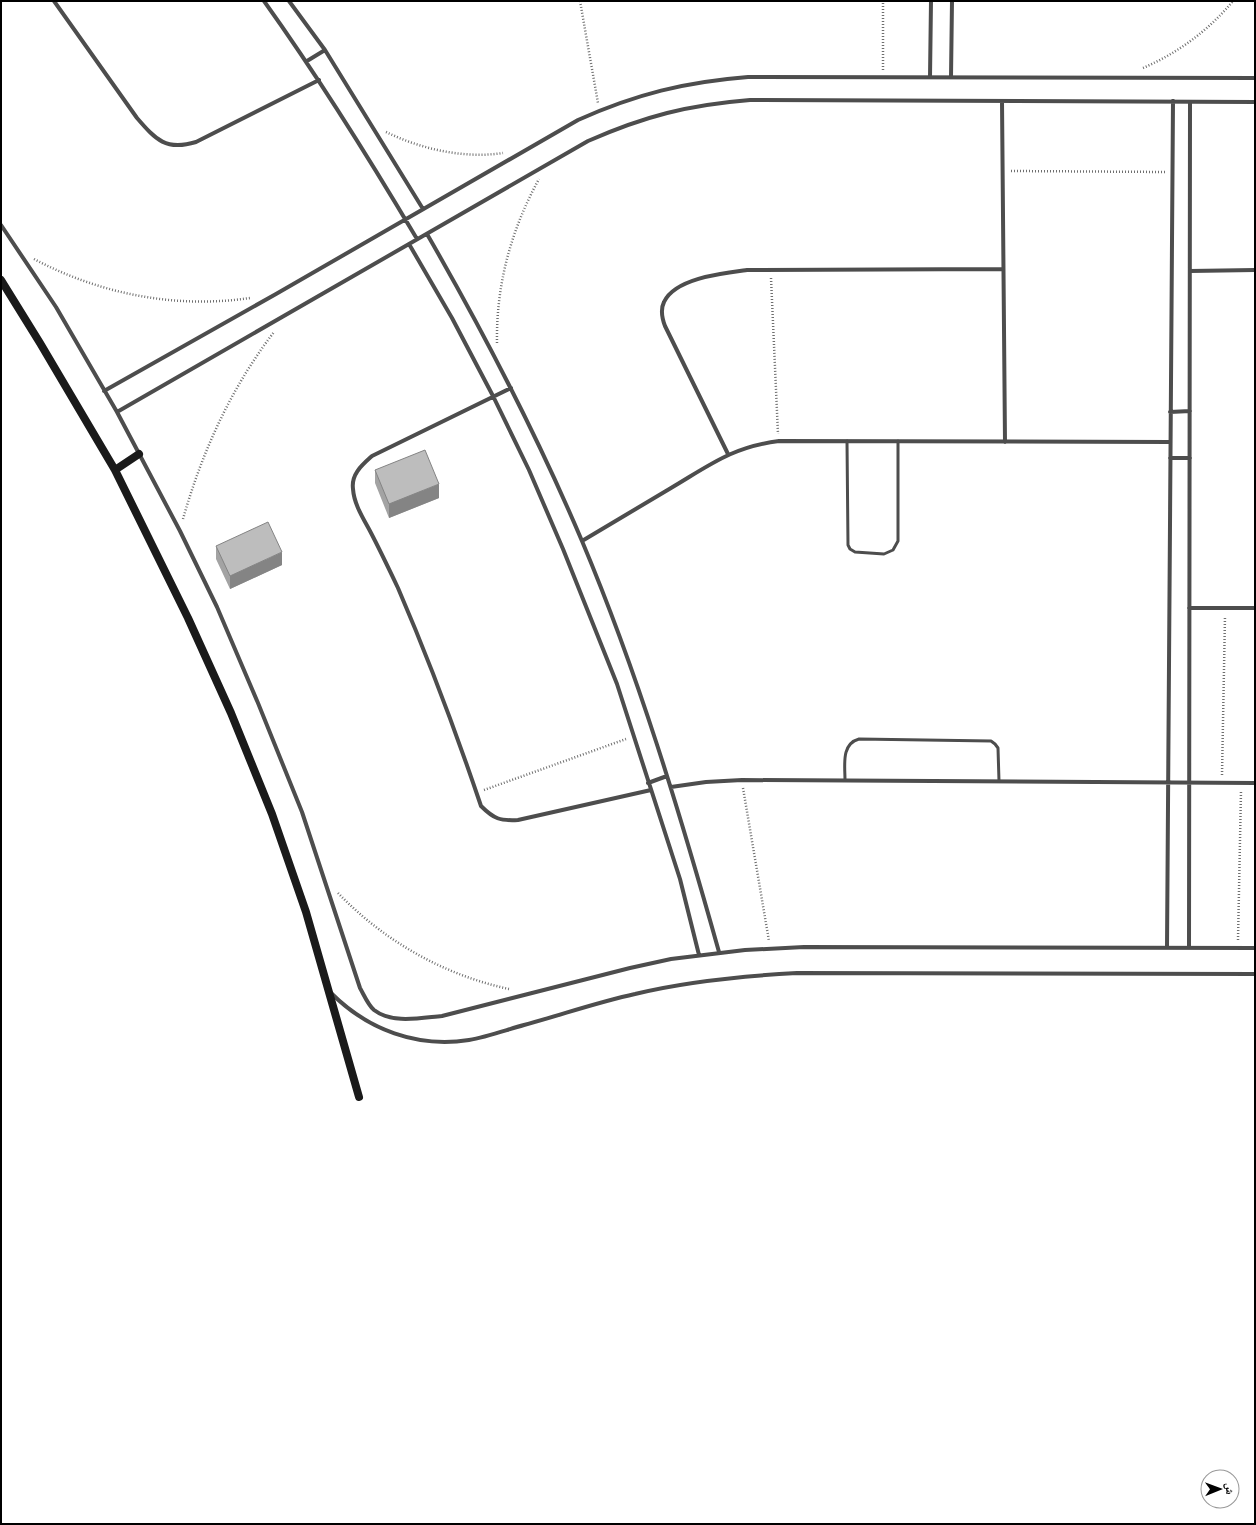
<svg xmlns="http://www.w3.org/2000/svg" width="1256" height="1525" viewBox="0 0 1256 1525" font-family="Arial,'Noto Naskh Arabic',sans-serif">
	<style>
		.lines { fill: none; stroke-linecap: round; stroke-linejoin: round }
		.path { stroke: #6f6f6f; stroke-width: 2.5; stroke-dasharray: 1 2; stroke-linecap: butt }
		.lane { stroke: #4d4d4d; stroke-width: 3 }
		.street { stroke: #4d4d4d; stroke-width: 4 }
		.secondary { stroke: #1a1a1a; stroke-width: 8 }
		.wall { fill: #a3a3a3 }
		.shaded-wall { fill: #848484 }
		.building { fill: #bdbdbd; stroke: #848484 }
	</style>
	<rect width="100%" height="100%" fill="#fff"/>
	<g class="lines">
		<path class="path" d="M580,1l18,102
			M1143,68c35,-15 66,-38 90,-67
			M883,70v-69
			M386,132c35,17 78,27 117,21
			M1011,171l155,1
			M34,259c66,35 142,50 216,39
			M771,278l7,156
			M497,343c-1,-58 14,-113 42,-164
			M183,519c19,-67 48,-131 91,-187
			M1222,775l3,-159
			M743,788l26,153
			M484,790l142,-51
			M338,893c46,48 106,82 171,96
			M1238,940l3,-149"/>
		<path class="lane" d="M847,441l1,104 2,4 5,3 29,2 9,-4 5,-9v-100
			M845,780c0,-15 -4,-36 14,-41l132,2 4,3 3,4 1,33"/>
		<path class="street" d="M54,1l83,117c19,22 29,33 59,24l123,-62
			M264,1c55,77 105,157 153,238
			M289,1l36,49 98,159
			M307,61l18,-11
			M930,77l1,-76
			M951,77l1,-76
			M1002,101l3,341
			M1,225l55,82 61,105 63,119 37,76 41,96 44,109 58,176c4,7 8,17 14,22 18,14 46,8 68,6l188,-48 41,-9 74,-9 59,-3 451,1
			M427,234c57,99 110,201 155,307 56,133 98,272 137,411
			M409,244l43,74 41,78 36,74 34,79 54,135 63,195 19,76
			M1190,271l65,-1
			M511,388l-139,68c-10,9 -21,18 -19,33 1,15 10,29 17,42 10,19 19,38 28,57 31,72 58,144 83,218 13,13 19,15 37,14l133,-30
			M104,391l172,-97 302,-174c58,-26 107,-38 170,-43l507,1
			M117,412l471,-271c57,-25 100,-36 162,-41l505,2
			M1170,412l20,-1
			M728,454l-63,-128c-3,-8 -5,-16 -1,-24 11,-24 60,-29 83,-32l256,-1
			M1170,458h20
			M582,541c30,-18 59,-35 89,-53 39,-23 61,-41 108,-47l391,1
			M1189,608h66
			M648,783l19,-7
			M671,787l35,-5 36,-2 513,3
			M1167,947l6,-846
			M1189,947l1,-845
			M331,993c37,37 86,55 138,47 18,-3 37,-10 55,-15 37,-10 74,-23 111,-31 53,-13 108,-18 162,-21l458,1"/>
		<path class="secondary" d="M1,280l39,63 75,127 73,148 43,95 41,101 34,98 53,185
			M115,470l24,-16"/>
	</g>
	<path class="wall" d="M375,470l64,28 -50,20 -14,-35z
		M216,546l66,19 -52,24 -14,-30z"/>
	<path class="shaded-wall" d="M439,484v14l-50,20v-14z
		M282,552v13l-52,24v-13z"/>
	<path class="building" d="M425,450l14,34 -50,20 -14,-34z
		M268,522l14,30 -52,24 -14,-30z"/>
	<rect width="1256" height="1525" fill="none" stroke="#000000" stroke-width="4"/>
	<g transform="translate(1220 1489) rotate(89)"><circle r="19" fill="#ffffff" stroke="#999999"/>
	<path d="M0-3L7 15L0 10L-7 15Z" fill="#000000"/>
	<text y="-6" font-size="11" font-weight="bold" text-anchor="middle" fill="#000000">ش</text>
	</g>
</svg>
